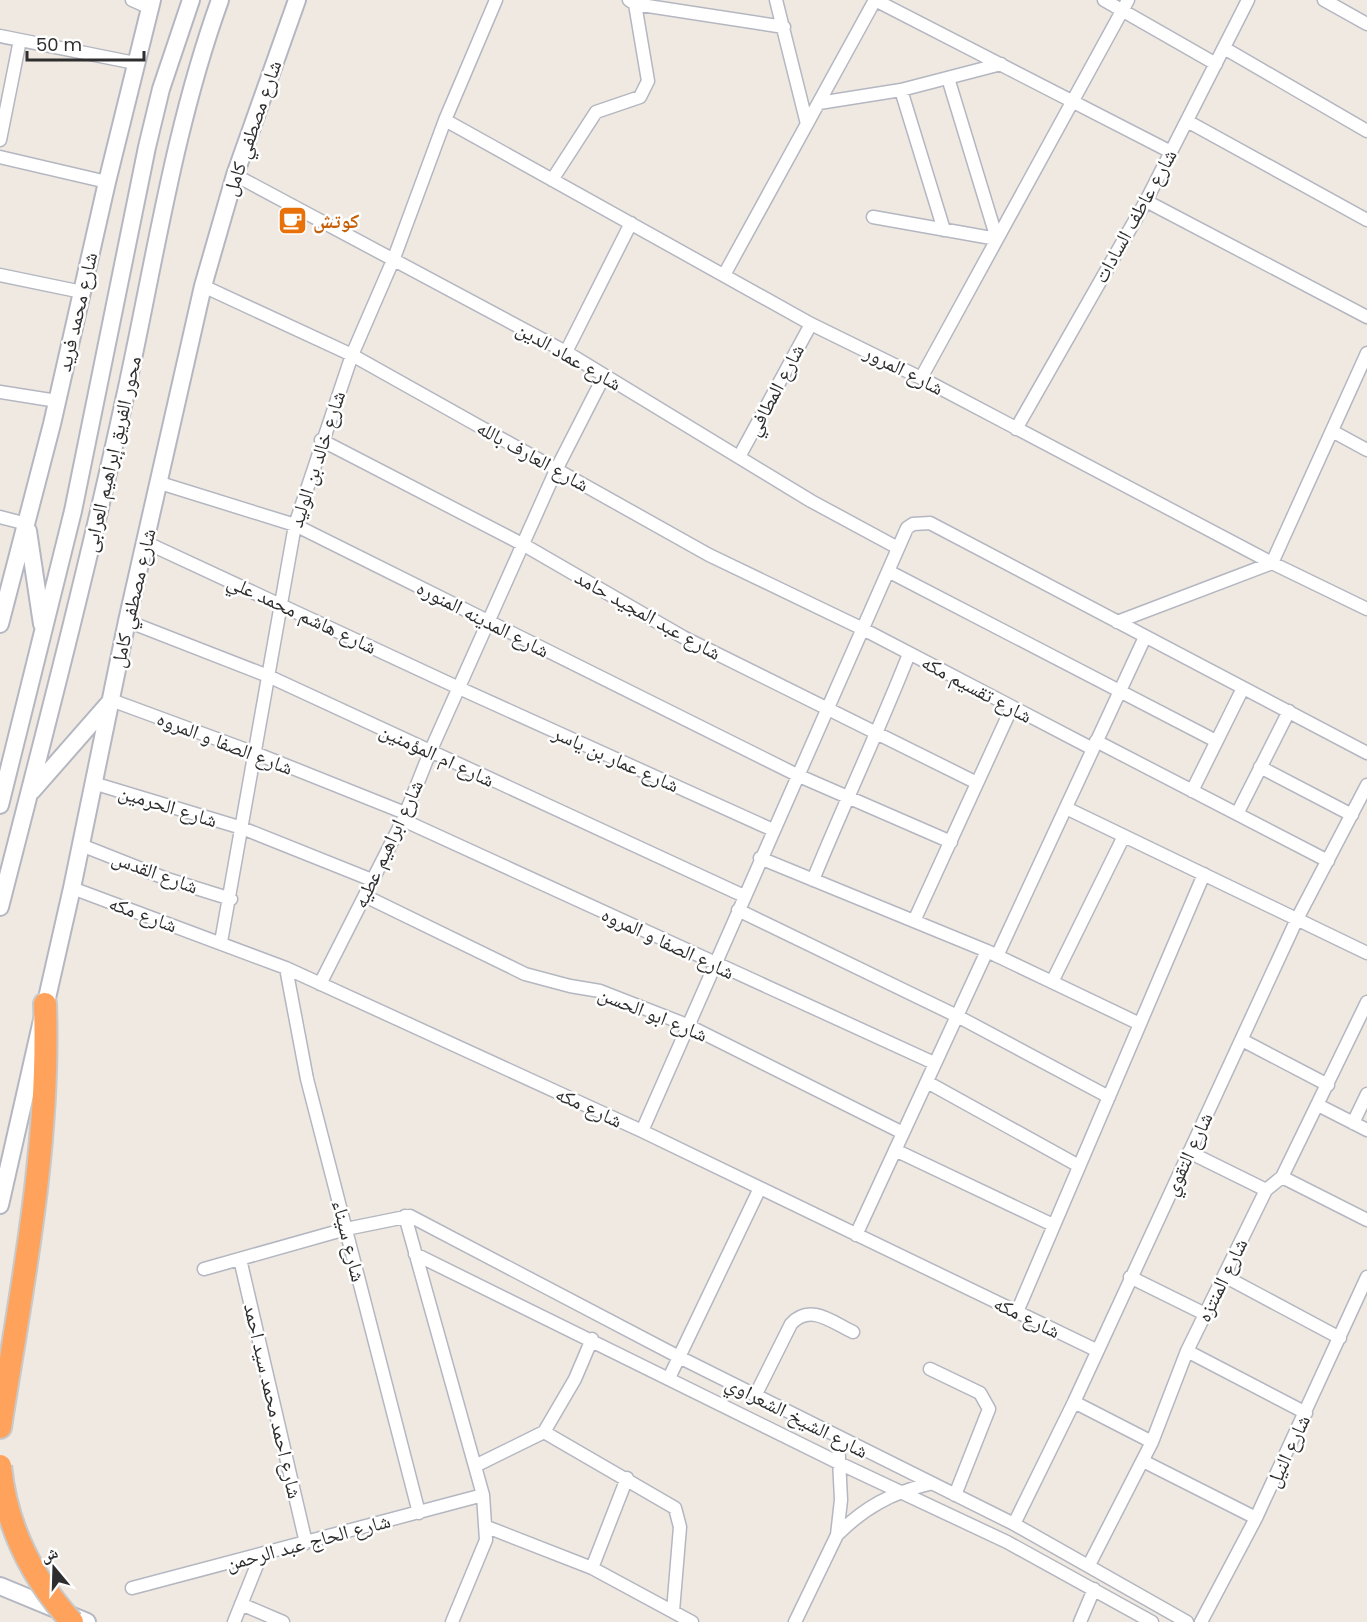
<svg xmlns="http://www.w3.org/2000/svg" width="1367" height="1622" viewBox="0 0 1367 1622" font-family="Poppins,'Noto Naskh Arabic',sans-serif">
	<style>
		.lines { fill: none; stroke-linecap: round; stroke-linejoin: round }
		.street-casing { stroke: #b4b7c1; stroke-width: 15 }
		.secondary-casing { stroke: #b4b7c1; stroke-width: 20 }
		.highway-casing { stroke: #c9c9c9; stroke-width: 26 }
		.street { stroke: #fff; stroke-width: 12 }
		.secondary { stroke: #fff; stroke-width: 16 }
		.highway { stroke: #ffa35c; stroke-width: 22 }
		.highway-bridge-casing { stroke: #c9c9c9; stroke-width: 26; stroke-linecap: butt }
		.highway-bridge { stroke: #ffa35c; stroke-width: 22 }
		.labels { text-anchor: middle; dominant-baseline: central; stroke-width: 5; stroke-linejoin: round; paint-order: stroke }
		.street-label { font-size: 20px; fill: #2e2e2e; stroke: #fff }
		.food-label { font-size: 20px; font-weight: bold; fill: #c56008; stroke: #fff; text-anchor: start }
	</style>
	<rect width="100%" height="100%" fill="#efe9e1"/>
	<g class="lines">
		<defs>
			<path id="street" d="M132,0l18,8
				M629,0l6,4 149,23
				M776,0l31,124
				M1104,0l112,64
				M1324,0l43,24
				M0,36l135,27
				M1224,48l143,83
				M901,90l43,140
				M819,103l82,-13 100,-26
				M445,120l366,204 110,54 351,185 95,46
				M1187,121l180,99
				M0,140l20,-100
				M0,157l107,25
				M235,175l331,177 245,149 87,47
				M552,180l44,-68 44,-15 8,-16 -13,-77
				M1146,201l221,116
				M873,217l124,22 -49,-161
				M0,275l82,17
				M724,275l151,-275 296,152
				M203,286l149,69 357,200 152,73 232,121
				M566,352l65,-129
				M921,378l207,-378
				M0,392l57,9
				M1016,429l130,-228 102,-201
				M1332,431l35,19
				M321,440l203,105 159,92 294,146
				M739,457l72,-133
				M160,483l135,42 502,250 154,67
				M0,517l27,7
				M145,542l314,146 314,142
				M888,571l328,170
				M127,621l141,55 476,220
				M1117,622l155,-59 95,-210
				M111,700l144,53 150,60
				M1096,741l232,120
				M1260,767l92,48
				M93,783l149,45 130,52
				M1192,791l51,-103
				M1066,808l301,145
				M1237,814l52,-103
				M403,820l531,243
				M81,845l86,34 64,20
				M760,858l227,93
				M813,880c31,-76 66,-150 96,-226
				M72,888l214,80 356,163 454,219
				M365,896l160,78 45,12 30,5 87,34 216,108
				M738,910l219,106 152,81
				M914,921l98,-214
				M221,942l74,-417 57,-170 42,-97 51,-138 51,-120
				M997,956l148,-319
				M286,968l21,111 112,434
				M1052,982l88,42
				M320,984l83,-164 27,-68 126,-282 48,-94
				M1242,1040l86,45
				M927,1082l152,84
				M1318,1105l49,25
				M1353,1123l14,-29
				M642,1131l265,-603 6,-4 17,-1 437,230
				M895,1150l158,75
				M1189,1152l77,38
				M1282,1177l85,43
				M405,1216l78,279 3,45 -34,82
				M856,1235l131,-284 65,31 72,-146
				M415,1254l426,210 166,78 145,80
				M240,1259l66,284
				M204,1269l142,-40 64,-13 269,141 335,167 173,98
				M1224,1276l116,62
				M1130,1277l75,37
				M1017,1312l187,-438
				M1187,1351l119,62
				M930,1369l50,24 9,16 -34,86
				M669,1378l91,-190
				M755,1396l36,-72c19,-21 41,-2 62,8
				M1074,1402l78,40
				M544,1432l131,76 5,19 -7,84
				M1143,1461l113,57
				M475,1466l69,-34 31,-53 17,-40
				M1014,1524l60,-122 223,-483 70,-134
				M487,1527l105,41 100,54
				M837,1535c28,-28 54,-42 92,-51
				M1089,1565l63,-123 35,-91 79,-161 16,-13 85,-175
				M592,1568l35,-90
				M132,1588l351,-93
				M241,1604l42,18
				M234,1622l27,-67
				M795,1622l42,-87 4,-35 -3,-62
				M1080,1622l14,-33
				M1201,1622l55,-104 111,-241"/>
			<path id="secondary" d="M28,531l14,93
				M0,624l52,-200 55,-242 45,-182
				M32,791l78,-89
				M0,805l73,-294 74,-364 14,-58 30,-89
				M0,907c43,-168 87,-336 124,-506 30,-135 49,-271 96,-401
				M0,1205l72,-317 55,-267 76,-335 32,-111 62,-175
				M0,1586l87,36"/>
			<path id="highway" d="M0,1427c22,-141 50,-280 45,-423"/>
		</defs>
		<use href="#street" class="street-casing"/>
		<use href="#secondary" class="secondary-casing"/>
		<use href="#highway" class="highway-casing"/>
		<use href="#street" class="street"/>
		<use href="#secondary" class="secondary"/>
		<use href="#highway" class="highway"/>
		<defs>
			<path id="highway-bridge" d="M0,1466c6,60 32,112 72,156"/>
		</defs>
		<use href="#highway-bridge" class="highway-bridge-casing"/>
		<use href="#highway-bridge" class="highway-bridge"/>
	</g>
	<defs>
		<symbol id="cafe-square" viewBox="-11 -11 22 22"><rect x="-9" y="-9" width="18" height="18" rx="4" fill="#e8710a" stroke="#fff"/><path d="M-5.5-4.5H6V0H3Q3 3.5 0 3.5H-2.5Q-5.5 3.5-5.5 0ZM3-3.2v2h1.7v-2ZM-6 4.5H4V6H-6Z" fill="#fff"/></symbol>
	</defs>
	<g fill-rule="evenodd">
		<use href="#cafe-square" x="276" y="204" width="33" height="33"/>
	</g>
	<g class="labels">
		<g class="street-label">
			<text transform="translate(252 128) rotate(-71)">شارع مصطفي كامل</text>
			<text transform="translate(1135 216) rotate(-61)">شارع عاطف السادات</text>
			<text transform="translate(77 312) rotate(-77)">شارع محمد فريد</text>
			<text transform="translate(569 356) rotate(30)">شارع عماد الدين</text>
			<text transform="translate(904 370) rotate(27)">شارع المرور</text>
			<text transform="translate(775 390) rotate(-62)">شارع المطافي</text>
			<text transform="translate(112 454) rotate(-77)">محور الفريق إبراهيم العرابى</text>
			<text transform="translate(533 456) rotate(29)">شارع العارف بالله</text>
			<text transform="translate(317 459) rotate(-72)">شارع خالد بن الوليد</text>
			<text transform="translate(133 598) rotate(-77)">شارع مصطفي كامل</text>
			<text transform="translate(302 614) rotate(25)">شارع هاشم محمد علي</text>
			<text transform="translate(648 615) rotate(29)">شارع عبد المجيد حامد</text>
			<text transform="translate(483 619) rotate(27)">شارع المدينه المنوره</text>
			<text transform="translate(977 689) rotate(28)">شارع تقسيم مكه</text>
			<text transform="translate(225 743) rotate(21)">شارع الصفا و المروه</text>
			<text transform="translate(437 755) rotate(25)">شارع ام المؤمنين</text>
			<text transform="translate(616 759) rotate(24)">شارع عمار بن ياسر</text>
			<text transform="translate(168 806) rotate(17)">شارع الحرمين</text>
			<text transform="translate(388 844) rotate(-65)">شارع ابراهيم عطيه</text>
			<text transform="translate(155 872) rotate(20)">شارع القدس</text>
			<text transform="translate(143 914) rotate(20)">شارع مكه</text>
			<text transform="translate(668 943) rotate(25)">شارع الصفا و المروه</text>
			<text transform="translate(653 1014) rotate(22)">شارع ابو الحسن</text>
			<text transform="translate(589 1107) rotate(25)">شارع مكه</text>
			<text transform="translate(1188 1154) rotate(-65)">شارع التقوي</text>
			<text transform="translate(349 1241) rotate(76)">شارع سيناء</text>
			<text transform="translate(1222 1280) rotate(-64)">شارع المنتزه</text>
			<text transform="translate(1027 1317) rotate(26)">شارع مكه</text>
			<text transform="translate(273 1401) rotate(77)">شارع احمد محمد سيد احمد</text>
			<text transform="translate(797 1417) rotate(27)">شارع الشيخ الشعراوي</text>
			<text transform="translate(1288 1451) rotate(-65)">شارع النيل</text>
			<text transform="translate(308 1542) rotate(-15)">شارع الحاج عبد الرحمن</text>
		</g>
		<g class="food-label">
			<text x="313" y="221">كوتش</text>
		</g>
	</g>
	<g transform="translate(54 1568) rotate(341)" stroke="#ffffff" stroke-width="4.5" paint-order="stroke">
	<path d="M0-4.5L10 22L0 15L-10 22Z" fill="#2e2e2e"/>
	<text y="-9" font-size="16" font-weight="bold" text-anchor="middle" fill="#2e2e2e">ش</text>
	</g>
	<path d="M27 51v9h117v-9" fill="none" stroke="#2e2e2e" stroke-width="3"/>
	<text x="36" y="51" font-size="18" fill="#2e2e2e" stroke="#ffffff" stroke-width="4.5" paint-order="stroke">50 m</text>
</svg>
